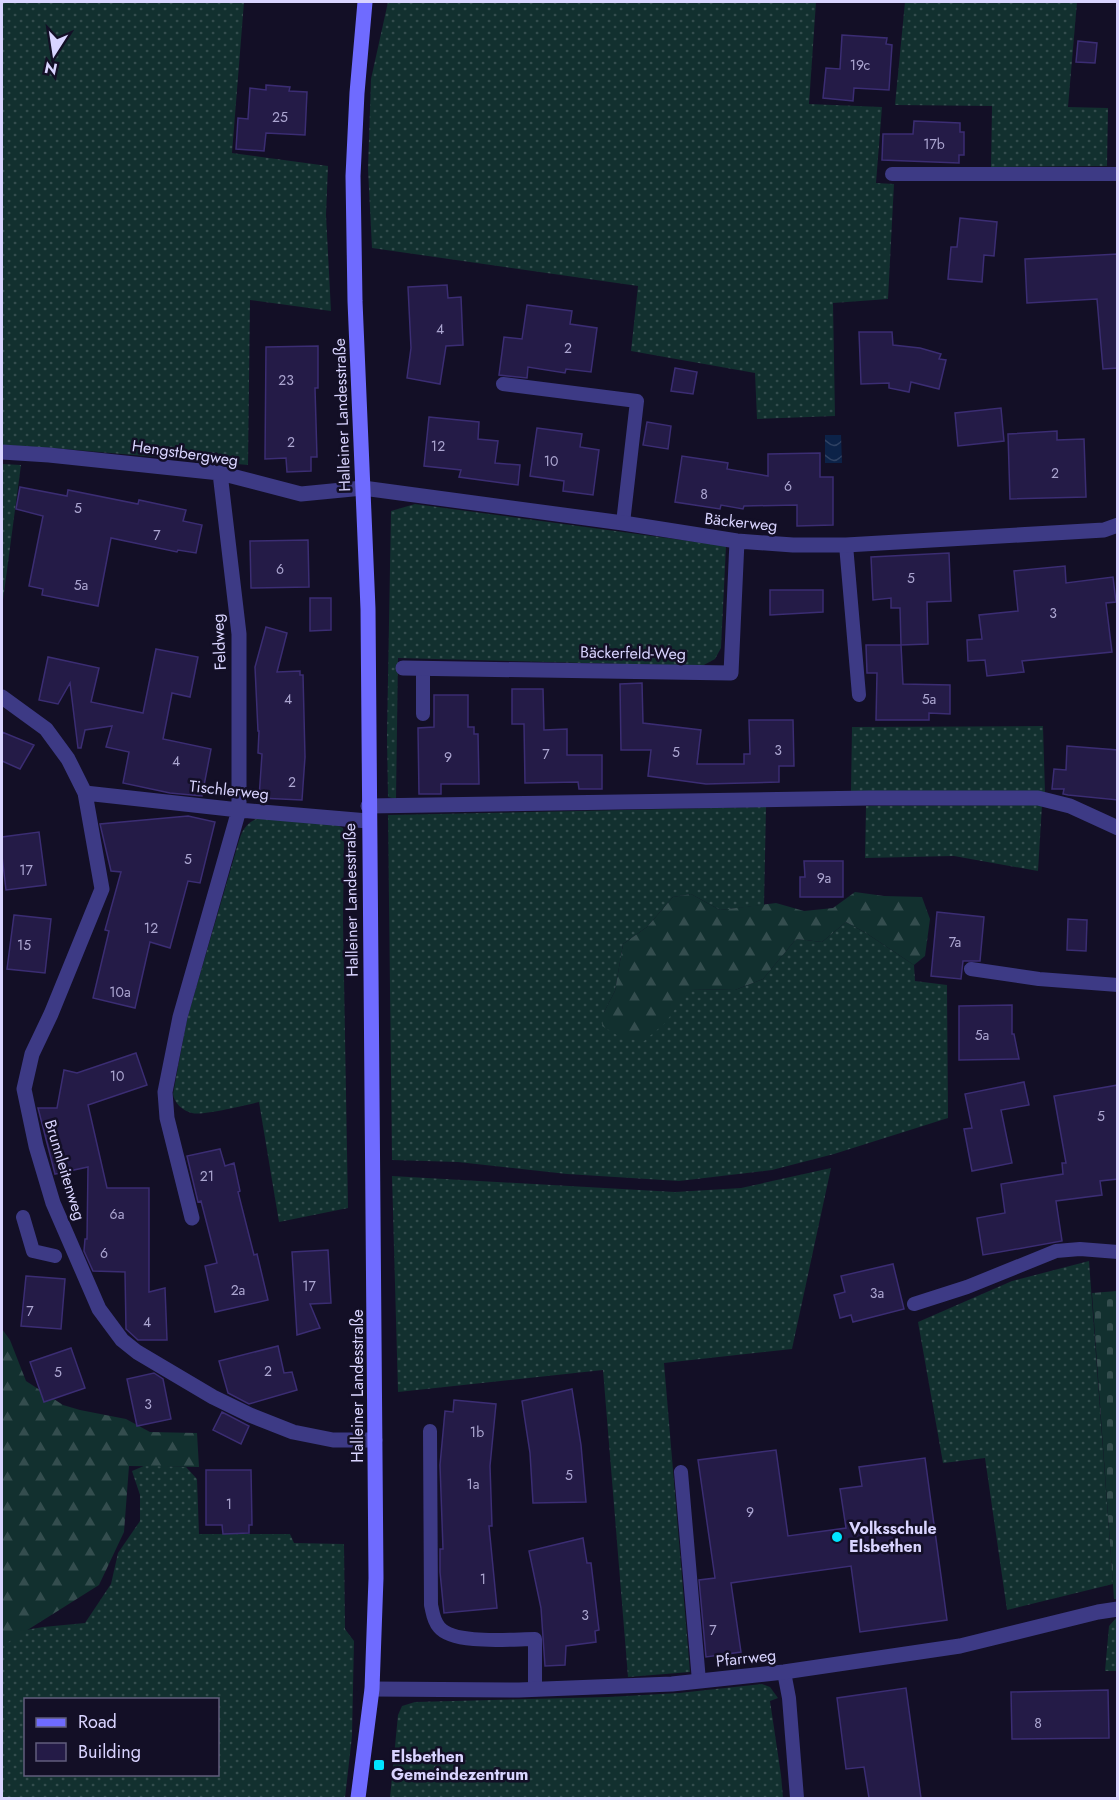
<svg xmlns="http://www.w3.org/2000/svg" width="1119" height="1800" viewBox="0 0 1119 1800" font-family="Jost,sans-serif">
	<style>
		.grass { fill: url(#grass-dots); fill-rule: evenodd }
		.forest { fill: url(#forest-firs) }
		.cemetery { fill: url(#cemetery-stones) }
		.water { fill: url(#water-waves) }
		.building { fill: #241b47; stroke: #3b2d73; stroke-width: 1.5 }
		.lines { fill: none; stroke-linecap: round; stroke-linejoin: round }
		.service { stroke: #3d3a85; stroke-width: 14 }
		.minor { stroke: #3d3a85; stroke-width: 15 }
		.secondary { stroke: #6f6bff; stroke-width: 15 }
		.poi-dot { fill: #00e5ff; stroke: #130f26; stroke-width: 2 }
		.labels { text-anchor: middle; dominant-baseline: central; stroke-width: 5; stroke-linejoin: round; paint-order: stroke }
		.number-label { font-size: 14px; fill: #aca6d1 }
		.street-label { font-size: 16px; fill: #d9d4ff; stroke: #130f26 }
		.poi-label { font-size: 16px; font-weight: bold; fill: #d9d4ff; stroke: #130f26; text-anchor: start }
	</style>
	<defs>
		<pattern id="grass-dots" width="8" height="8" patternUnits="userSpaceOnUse" patternTransform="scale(1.5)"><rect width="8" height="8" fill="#12302f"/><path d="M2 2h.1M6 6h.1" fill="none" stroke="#344d4e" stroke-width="1.8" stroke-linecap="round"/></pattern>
		<pattern id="forest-firs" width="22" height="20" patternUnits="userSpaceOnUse" patternTransform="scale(1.5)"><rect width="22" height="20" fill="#12302f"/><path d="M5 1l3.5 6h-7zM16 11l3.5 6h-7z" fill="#344d4e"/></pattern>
		<pattern id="cemetery-stones" width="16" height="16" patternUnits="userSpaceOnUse" patternTransform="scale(1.5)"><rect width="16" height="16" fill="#12302f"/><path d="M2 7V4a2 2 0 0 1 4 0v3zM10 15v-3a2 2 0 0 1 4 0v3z" fill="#344d4e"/></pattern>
		<pattern id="water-waves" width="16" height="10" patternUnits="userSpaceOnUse" patternTransform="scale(1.5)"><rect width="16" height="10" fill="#0c2248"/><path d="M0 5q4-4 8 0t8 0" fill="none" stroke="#2f4163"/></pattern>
	</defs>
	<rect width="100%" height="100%" fill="#130f26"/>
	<path class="grass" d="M2,2h242l-12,151 96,13 -2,49 5,96 -81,-11 -2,165 -195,-17 -51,-3z
		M388,2h428l-7,102 73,3 -6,76 18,1 -6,115 -55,4 2,113 -78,3 -2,-46 -124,-22 7,-65 -266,-38 -4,-79 3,-90z
		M905,2h172l-9,105 40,1 -1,58 -116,1 1,-61 -97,-1z
		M2,464l19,1 -18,135 -1,-1z
		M415,504l311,42 -5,102 -6,11 -13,7 -304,-8 -2,141 -8,-2 -1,-62 4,-224z
		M1043,726l2,66h-194l1,-65z
		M1042,805l-4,66 -84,-15 -89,2 1,-52z
		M766,807l-2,98 -44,5 -29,-16 -18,3 -26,30 -24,17 -8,47 -11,21 86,-23 45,1 28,-11 33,-40 26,3 24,-20 20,11 48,32 1,16 32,4 1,133 -114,36 -62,16 -93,11 -112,-7 -109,-12 -66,-2 -4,-345z
		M261,817l76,8 6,3 1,6 -1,87 5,287 -69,14 -20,-120c-13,3 -57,14 -67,11 -9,-2 -18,-10 -19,-19l14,-75 51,-175c4,-14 8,-22 23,-27z
		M831,1168l-39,181 -128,14 26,309 -62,5 -25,-307 -205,22 -6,-216 283,16 66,-4z
		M1089,1261l24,323 -106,26 -22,-152 -42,5 -25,-141 94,-41z
		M146,1465l40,2 11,12 2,55h91l4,9 50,1 1,85 9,12 -2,95 -7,62h-343v-164l41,-7 42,-4 26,-39 7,-31 22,-32v-26l-8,-24zM26,1700h192v74h-192z
		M1117,1617v54h-12l4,-45z
		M762,1684l8,3 8,11 -8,3 11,74 2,23h-393l8,-83 4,-9 13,-4 193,-5 71,-4z"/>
	<path class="forest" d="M855,892l29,4 38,1 8,22 -5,37 -11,9 -48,-32 -20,-11 -24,20 -26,-3 -33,40 -28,11 -45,-1 -25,34 -21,18 -22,-3 -20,-12 2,-14 11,-21 8,-47 24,-17 26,-30 18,-3 29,16 56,-7 28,8 29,-3z
		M2,1329l8,11 16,41 37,24 17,5 46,9 24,13 47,1 2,34 -70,-1 -5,66 -25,53 -97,61z"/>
	<path class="cemetery" d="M1117,1291l1,308h-4l-22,-306z"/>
	<path class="water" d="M825,435h16l1,28h-17z"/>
	<path class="building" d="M842,35l45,3 -1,6 6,1 -3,45 -35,-2 -1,13 -30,-3 3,-30 14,1z
		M1078,41l19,2 -2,20 -19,-1z
		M266,85l24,2 -1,4 18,1 -2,43 -39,-2 -2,18 -28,-2 2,-31 10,1 2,-31 16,2z
		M914,121l46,2v9h4v23h-5v8l-77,-3 1,-26h30z
		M960,218l37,4 -3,34 -10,-1 -2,27 -34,-3 3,-32h6z
		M1118,254v114l-15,1 -6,-70 -70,4 -2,-44z
		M447,285l1,13 13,-1 2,48 -17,1 -6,38 -33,-6 4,-30 -3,-61z
		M527,305l45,6 -2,13 27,4 -6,44 -25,-3 -1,4 -37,-6 -1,11 -28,-3 5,-38 18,2z
		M859,332h33l1,13 27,3 21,6 -2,5 7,1 -7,29 -28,-7 -2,10 -20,-4v-5l-28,1z
		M318,346v42h-3l2,69h-6v14l-24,1 -1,-14 -21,1 1,-112z
		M675,368l22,4 -4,22 -22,-3z
		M1001,408l3,33 -46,5 -3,-33z
		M429,417l50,5 -1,17 20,2 -3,22 25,2 -2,20 -59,-8 2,-7 -37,-4z
		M647,422l24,4 -3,23 -25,-4z
		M537,428l45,6 -2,13 19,3 -6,45 -30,-4 1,-10 -34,-5z
		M1057,431v9l27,-1 2,58 -76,2 -2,-65z
		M820,453v24h13v48l-36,1v-21l-53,1 -1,3 -22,-4 -1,4 -45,-7 7,-46 46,7 -1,6 41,7v-22z
		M20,487l47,9 1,-6 70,14 1,-4 47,10 -3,11 19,4 -6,28 -18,-3 -1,2 -66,-14 -13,68 -56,-11 1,-6 -14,-3 14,-70 -27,-7z
		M308,540l1,47 -58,1 -1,-47z
		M949,553l2,48 -24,1 1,42 -27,1 -1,-37h-9v-10l-18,2 -2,-43z
		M1065,566l1,17 47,-6 3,25 -10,1 6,49 -90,9 2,11 -37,4 -2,-16 -17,1 -1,-21 15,-1 -3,-24 39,-4 -4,-40z
		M770,590h53v22l-53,3z
		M310,598h21v32l-21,1z
		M266,627l21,6 -10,39 23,-1v4h3l2,82 -3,43 -43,-2 3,-44 -4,-1 1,-22h-1l-3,-64z
		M866,645h35l2,39 47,1v29l-21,-1v7h-53l1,-47h-10z
		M156,649l42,8 -8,40 -18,-4 -9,46 48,10 -9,47 -32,-3 -47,-10 6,-31 -23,-5 6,-21 -27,4 -4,18h-3l-8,-65 -12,21 -19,-4 9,-43 51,11 -8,34 52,11z
		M642,683l1,40 58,7 -4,34h47v-10h6l-1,-34h44l1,46h-15v16l-73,2 -58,-8 3,-26h-30l-1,-66z
		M512,689h31l1,41 23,-1v26h35v34h-23l-1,-7 -53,1 -1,-59h-12z
		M434,695h34v32h6v7h4l1,50h-38v10h-22l-1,-66 16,-1z
		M2,732l32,13 -14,24 -18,-8z
		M1067,746l51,4v50l-50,-5 -5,-1 1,-5h-12l2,-20 12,1z
		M188,816l27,6 -15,61 -12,-2 -18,67 -20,-6 -15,66 -42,-10 16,-67 -4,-1 16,-58 -10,-1 -11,-47z
		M39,832l7,53 -40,5 -4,-34v-19z
		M804,861h39v36h-43v-20h5z
		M937,912l47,5 -4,44h-17l-2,18 -30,-3z
		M14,915l37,4 -6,54 -38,-4z
		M1068,919l19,1 -1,31 -19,-1z
		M1012,1005v29h2l5,25 -60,1v-54z
		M136,1053l11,32 -59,20 19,83h42v104l16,-4 2,52h-29l-12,-11 -1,-57 -32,-1 -9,-20 1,-12h2l1,-72 -33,7 -17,-66h19l7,-38 13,3z
		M1024,1082l5,23 -28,5 11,53 -40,8 -8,-42 8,-1 -7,-34z
		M1118,1085v94l-18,2 2,14 -46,6 6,40 -79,14 -6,-37 28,-5 -4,-29 62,-10 -1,-11h4l-12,-67z
		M220,1149l5,17 9,-3 6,28 -2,1 16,63 3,-1 11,46 -53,12 -10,-46 12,-3 -16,-62 -3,1 -11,-46z
		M328,1250l3,53 -21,1 10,24 -23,7 -5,-83z
		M893,1264l11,45 -51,13 -2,-7 -11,3 -6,-23 11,-3 -4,-16z
		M26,1276l39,3 -4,50 -40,-3z
		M278,1346l6,27 8,-1 5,18 -48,14 -21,-11 -9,-32z
		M71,1348l14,40 -41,14 -14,-40z
		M154,1373l9,6 8,40 -34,7 -10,-47z
		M572,1389l9,56 5,57 -53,1 -3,-50 -8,-52z
		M454,1400l42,4 -6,62 2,60h-3l8,82 -53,5 -4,-41v-23h3l-3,-84 5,-54 8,1z
		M222,1412l27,14 -8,18 -28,-14z
		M776,1450l12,86 58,-8 -6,-39 22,-3 -3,-19 66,-9 22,162 -87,12 -9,-66 -120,17 10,69 -35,5 -7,-77 16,-2 -17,-118z
		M206,1470h45l1,55h-3v8l-26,1 -1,-9h-16z
		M583,1538l4,25h4l8,67 -4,1 1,11 -30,4 -1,19 -20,1 -4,-58 -12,-57z
		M906,1688l15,110h-52l-5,-31 -18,2 -9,-71z
		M1108,1690l1,48 -97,1 -1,-47z"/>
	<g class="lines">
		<path class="service" d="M892,174h226
			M503,384l134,17 -14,122
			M846,545l13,150
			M423,668v46
			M971,969l68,10 79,6
			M23,1217l10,34 22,5
			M914,1304l53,-17 89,-36 24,-2 38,3
			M430,1431l1,174c2,8 2,15 8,22 14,18 73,12 96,12v50
			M681,1472l18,209
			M784,1672l5,26 8,100"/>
		<path class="minor" d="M2,452l47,3 171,18 81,21 62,-6 260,35 114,18 56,4h53l258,-15 14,-5
			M403,668l328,5 6,-132
			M2,697l44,32 22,30 17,34 17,96 -51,125 -19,40 -8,35 12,57 17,57 46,106 23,31 15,12 76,45 37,18 43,17 40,8h42
			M85,793l154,17 129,11
			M368,806l501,-8h169l32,8 48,22
			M192,1218l-25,-100 -2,-26 15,-75 59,-207v-176l-19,-161
			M372,1689l147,1 153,-6 112,-12 176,-26 138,-34 20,-3"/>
		<path class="secondary" d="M358,1798l14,-109 4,-111 -8,-969 -13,-308 -2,-125 4,-83 8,-91"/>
	</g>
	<g class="poi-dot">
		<circle cx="837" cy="1537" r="6"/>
		<rect x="373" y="1759" width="12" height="12" rx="3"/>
	</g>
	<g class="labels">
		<g class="number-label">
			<text x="860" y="65">19c</text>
			<text x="280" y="117">25</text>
			<text x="934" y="144">17b</text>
			<text x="440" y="329">4</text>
			<text x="568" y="348">2</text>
			<text x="286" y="380">23</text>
			<text x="291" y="442">2</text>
			<text x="438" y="446">12</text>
			<text x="551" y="461">10</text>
			<text x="1055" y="473">2</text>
			<text x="788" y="486">6</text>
			<text x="704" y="494">8</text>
			<text x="78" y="508">5</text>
			<text x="157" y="535">7</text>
			<text x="280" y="569">6</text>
			<text x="911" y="578">5</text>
			<text x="81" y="585">5a</text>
			<text x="1053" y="613">3</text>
			<text x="288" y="699">4</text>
			<text x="929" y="699">5a</text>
			<text x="778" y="750">3</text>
			<text x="676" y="752">5</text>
			<text x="546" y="754">7</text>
			<text x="448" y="757">9</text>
			<text x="176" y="761">4</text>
			<text x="292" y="782">2</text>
			<text x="188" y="859">5</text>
			<text x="26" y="870">17</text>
			<text x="824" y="878">9a</text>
			<text x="151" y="928">12</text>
			<text x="955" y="942">7a</text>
			<text x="24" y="945">15</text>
			<text x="120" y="992">10a</text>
			<text x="982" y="1035">5a</text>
			<text x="117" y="1076">10</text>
			<text x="1101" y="1116">5</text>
			<text x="207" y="1176">21</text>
			<text x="117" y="1214">6a</text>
			<text x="104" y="1253">6</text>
			<text x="309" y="1286">17</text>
			<text x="238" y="1290">2a</text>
			<text x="877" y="1293">3a</text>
			<text x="30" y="1311">7</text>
			<text x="147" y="1322">4</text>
			<text x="268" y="1371">2</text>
			<text x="58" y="1372">5</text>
			<text x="148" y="1404">3</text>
			<text x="477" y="1432">1b</text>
			<text x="569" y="1475">5</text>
			<text x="473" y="1484">1a</text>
			<text x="229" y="1504">1</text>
			<text x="750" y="1512">9</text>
			<text x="483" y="1579">1</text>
			<text x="585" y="1615">3</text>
			<text x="713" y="1630">7</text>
			<text x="1038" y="1723">8</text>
		</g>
		<g class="street-label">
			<text transform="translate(342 415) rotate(-92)">Halleiner Landesstraße</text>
			<text transform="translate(185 453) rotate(8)">Hengstbergweg</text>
			<text transform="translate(741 522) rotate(6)">Bäckerweg</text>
			<text transform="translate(219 642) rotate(-93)">Feldweg</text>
			<text transform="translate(633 653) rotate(1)">Bäckerfeld-Weg</text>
			<text transform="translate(229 790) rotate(6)">Tischlerweg</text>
			<text transform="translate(351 900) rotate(-91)">Halleiner Landesstraße</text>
			<text transform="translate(65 1170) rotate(73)">Brunnleitenweg</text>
			<text transform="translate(357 1386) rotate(-90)">Halleiner Landesstraße</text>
			<text transform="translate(746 1658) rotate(-6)">Pfarrweg</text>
		</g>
		<g class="poi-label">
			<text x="849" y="1528">Volksschule<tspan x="849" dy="18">Elsbethen</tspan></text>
			<text x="391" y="1756">Elsbethen<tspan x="391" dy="18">Gemeindezentrum</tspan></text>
		</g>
	</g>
	<rect width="1119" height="1800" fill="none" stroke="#d9d4ff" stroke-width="6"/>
	<rect x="24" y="1698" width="195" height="78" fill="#130f26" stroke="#625e7d" stroke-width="1.5"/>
	<rect x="36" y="1718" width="30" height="9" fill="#6f6bff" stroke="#625e7d" stroke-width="1.5"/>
	<text x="78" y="1728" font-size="18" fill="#d9d4ff">Road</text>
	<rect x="36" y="1743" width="30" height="18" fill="#241b47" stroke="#625e7d" stroke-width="1.5"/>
	<text x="78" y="1758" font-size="18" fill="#d9d4ff">Building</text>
	<g transform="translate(54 54) rotate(192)" stroke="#130f26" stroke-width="4.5" paint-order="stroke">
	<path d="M0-4.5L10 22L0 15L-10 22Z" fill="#d9d4ff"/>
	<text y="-9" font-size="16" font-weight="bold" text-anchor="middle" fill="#d9d4ff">N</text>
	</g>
</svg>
